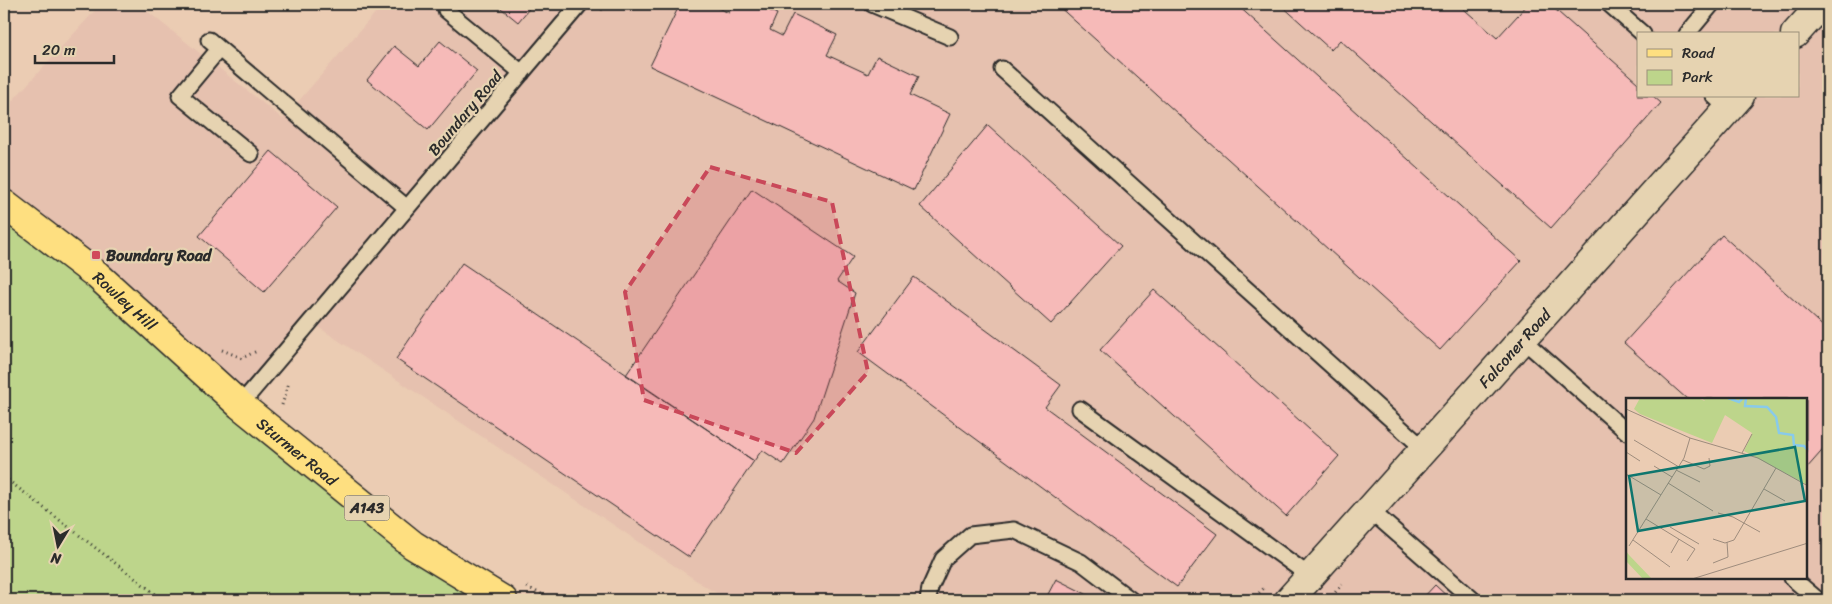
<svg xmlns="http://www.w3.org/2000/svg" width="1832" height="604" viewBox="0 0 1832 604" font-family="Sriracha,sans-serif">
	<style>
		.built { fill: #e6c1af; fill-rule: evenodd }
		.green { fill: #bdd58b; stroke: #74805b }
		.building { fill: #f6bab8; stroke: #2b2b2b }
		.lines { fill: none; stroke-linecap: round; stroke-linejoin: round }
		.service-casing { stroke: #2b2b2b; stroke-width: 19 }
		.minor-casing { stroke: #2b2b2b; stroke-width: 31 }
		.primary-casing { stroke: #2b2b2b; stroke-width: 31 }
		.path { stroke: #2b2b2b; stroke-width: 3; stroke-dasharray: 1 4; stroke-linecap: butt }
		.service { stroke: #e6d3b1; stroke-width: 15 }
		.minor { stroke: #e6d3b1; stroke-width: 28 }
		.primary { stroke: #fedf80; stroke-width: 28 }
		.marked { fill: #c94859; fill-opacity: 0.2; stroke: #c94859; stroke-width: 4; stroke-dasharray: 10 6; stroke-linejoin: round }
		.poi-dot { fill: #d1495b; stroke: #e6d3b1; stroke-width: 2 }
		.labels { text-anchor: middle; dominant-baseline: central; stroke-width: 4.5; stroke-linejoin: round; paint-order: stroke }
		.shield { fill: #e6d3b1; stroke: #635d53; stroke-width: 1 }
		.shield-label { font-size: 15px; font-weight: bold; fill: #2b2b2b }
		.street-label { font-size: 16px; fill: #2b2b2b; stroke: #e6d3b1 }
		.poi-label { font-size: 16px; font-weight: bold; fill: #2b2b2b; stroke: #e6d3b1; text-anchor: start }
		.inset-river { fill: none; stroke: #89caea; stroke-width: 2.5 }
		.inset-road { fill: none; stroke: #9e8c7d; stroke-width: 1 }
		.view { fill: #0f766e; fill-opacity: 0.15; stroke: #0f766e; stroke-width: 2.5 }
		.inset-edge { fill: none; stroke: #2b2b2b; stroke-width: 2.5 }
	</style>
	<rect width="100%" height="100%" fill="#ebccb3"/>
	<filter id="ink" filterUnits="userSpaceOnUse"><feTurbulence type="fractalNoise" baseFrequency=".02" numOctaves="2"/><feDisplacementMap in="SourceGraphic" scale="10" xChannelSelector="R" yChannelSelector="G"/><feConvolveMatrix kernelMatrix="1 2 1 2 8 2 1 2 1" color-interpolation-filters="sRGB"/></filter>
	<g filter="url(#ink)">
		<path class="built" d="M101,4h37l145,115 100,-115h1445v596h-1097l-22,-11 -398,-267 -71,83 -236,-201v-94zM1638,34h160v62h-160zM1627,399h179v179h-179z"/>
		<path class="green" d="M4,204l499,396h-499z"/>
		<path class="building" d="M496,4h37l-15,18z
			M680,4h29l20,9 4,-9h22l22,10 -7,16 12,6 11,-22 44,21 -10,20 41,19 9,-18 42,20 -9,19 40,19 -36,76 -264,-124z
			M1056,4h180l285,257 -81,89z
			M1280,4h178l39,34 31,-34h21l89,79v13h15l8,7 -110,125 -211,-188 -9,10z
			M440,41l37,30 -49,59 -61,-50 27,-34 25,20z
			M988,125l133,121 -70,78 -131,-118z
			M271,151l66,56 -73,85 -65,-56z
			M752,189l101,68 -16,24 18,12 -41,125 -31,46 -21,-14 -8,11 -128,-86z
			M1722,235l106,96v113l-22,25v-70h-119l-63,-56z
			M462,263l292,198 -65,96 -293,-198z
			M914,277l147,108 -16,22 172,127 -40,53 -319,-235z
			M1154,290l185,166 -53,60 -186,-166z
			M1056,579l42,21h-53z
			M1435,585l16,15h-30z"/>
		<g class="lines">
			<defs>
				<path id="service" d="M872,4l78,33
					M1609,4l34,30
					M446,10l76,63
					M1687,34l25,-30
					M209,40l198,168
					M219,49l-39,47 71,58
					M1002,69l422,380
					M1714,96l14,13
					M1523,340l104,92
					M240,405l340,-401
					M1080,409l231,168
					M1370,510l103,90
					M1792,578l26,22
					M928,600l2,-12 13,-29 27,-24 44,-5 67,32 50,38"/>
				<g id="minor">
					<path d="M1795,34l27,-30"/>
					<path id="s1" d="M1289,600l451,-504"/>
				</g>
				<g id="primary">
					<path id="s2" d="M4,204l93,71 143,130 173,140 90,55"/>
				</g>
			</defs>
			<use href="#service" class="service-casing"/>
			<use href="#minor" class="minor-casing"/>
			<use href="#primary" class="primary-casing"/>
			<path class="path" d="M601,10l5,-6
				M222,350l20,8 15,-7
				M282,405l7,-23
				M4,477l159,123
				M527,587l26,13
				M1252,600l13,-13
				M1329,600l14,-17"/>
			<use href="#service" class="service"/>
			<use href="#minor" class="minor"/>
			<use href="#primary" class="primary"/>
		</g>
	</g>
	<path class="marked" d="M710,167l122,35 36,170 -72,81 -152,-53 -19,-108z"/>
	<rect class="poi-dot" x="91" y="250" width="10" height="10" rx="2.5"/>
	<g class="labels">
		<rect class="shield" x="344.5" y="495.5" width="45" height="25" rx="4"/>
		<g class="shield-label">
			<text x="367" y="508">A143</text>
		</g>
		<g class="street-label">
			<text transform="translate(465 113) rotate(-50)">Boundary Road</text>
			<text stroke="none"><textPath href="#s2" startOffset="155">Rowley Hill</textPath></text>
			<text stroke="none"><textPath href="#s1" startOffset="338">Falconer Road</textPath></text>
			<text stroke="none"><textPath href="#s2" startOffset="384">Sturmer Road</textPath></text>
		</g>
		<g class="poi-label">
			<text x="106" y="255">Boundary Road</text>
		</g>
	</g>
	<g transform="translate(1626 398)">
		<rect width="181" height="181" fill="#ebccb3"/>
		<path d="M14,0h57l8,3 -3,-3h105v87l-63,-34 8,-18 -27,-18 -13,28 -72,-29 -6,-5zM0,153l3,4 23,24h-9l-17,-18z" fill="#bdd58b"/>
		<path class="inset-river" d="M102,0l11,4 4,-4M120,0l-1,8 22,1 9,10 3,16 14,2 1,10 10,1 4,4"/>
		<path class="inset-road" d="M0,11l64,29 68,20 50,28M8,42l45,27M0,54l14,9M116,55l10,-19M57,62l21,9 6,-3 -1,-8M28,68l18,11M50,72l24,12M0,76l35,21M42,85l45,28M138,91l21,12M92,115l15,4 27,15M20,121l49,30 -8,12M44,129l29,17M87,141l12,4 9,-3 42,-72M7,142l37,27M3,148l55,-88 6,-20M45,155l8,-14M87,165l15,-6 -1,-15M66,181l116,-36"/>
		<path class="view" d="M169,49l10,54 -167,30 -9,-55z"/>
		<rect width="181" height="181" class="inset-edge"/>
	</g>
	<rect width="1832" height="604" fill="none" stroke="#e6d3b1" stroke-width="20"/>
	<rect x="10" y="10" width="1812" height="584" fill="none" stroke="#2b2b2b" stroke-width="2" filter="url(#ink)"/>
	<rect x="1637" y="32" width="162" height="65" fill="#e6d3b1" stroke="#9b907b"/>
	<rect x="1647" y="49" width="25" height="8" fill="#fedf80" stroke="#9b907b"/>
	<text x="1682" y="58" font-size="15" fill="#2b2b2b">Road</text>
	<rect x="1647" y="70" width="25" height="15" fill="#bdd58b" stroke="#9b907b"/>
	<text x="1682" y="82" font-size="15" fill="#2b2b2b">Park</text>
	<g transform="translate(58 546) rotate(190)" stroke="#e6d3b1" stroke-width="4" paint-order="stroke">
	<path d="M0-4L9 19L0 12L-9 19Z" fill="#2b2b2b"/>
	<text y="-8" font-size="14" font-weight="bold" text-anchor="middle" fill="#2b2b2b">N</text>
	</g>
	<path d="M35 55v8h79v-8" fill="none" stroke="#2b2b2b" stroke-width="2.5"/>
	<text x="42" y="55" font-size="15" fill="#2b2b2b" stroke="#e6d3b1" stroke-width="4" paint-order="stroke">20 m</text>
</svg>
